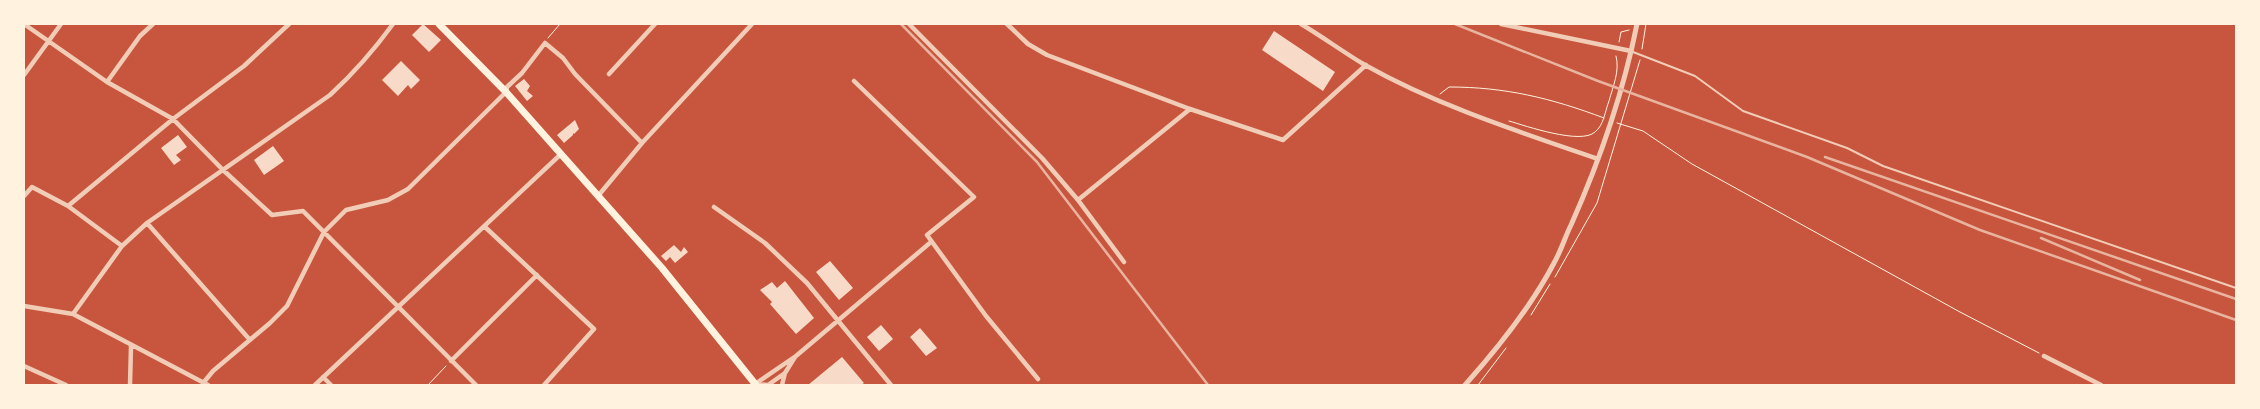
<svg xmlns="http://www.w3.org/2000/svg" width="2260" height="409" viewBox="0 0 2260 409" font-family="'Archivo Narrow',sans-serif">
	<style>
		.building { fill: #f7dbc8 }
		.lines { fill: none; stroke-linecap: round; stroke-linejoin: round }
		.path { stroke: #fff3e0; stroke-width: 1 }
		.service { stroke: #f1ccb7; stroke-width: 2 }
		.minor { stroke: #f1ccb7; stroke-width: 4.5 }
		.tertiary { stroke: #f1ccb7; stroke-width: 5 }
		.primary { stroke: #fff3e0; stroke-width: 7 }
		.rail { stroke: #e9b49f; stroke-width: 2.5 }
	</style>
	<rect width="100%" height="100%" fill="#c8553d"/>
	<path class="building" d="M423,24l18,16 -12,12 -17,-17z
		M1274,31l61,41 -12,19 -61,-41z
		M401,61l19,19 -9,9 -3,-4 -10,11 -16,-16z
		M524,79l6,7 -3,5 6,5 -6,5 -12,-15z
		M575,120l4,9 -5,5 -1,-1v2l-9,8 -7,-8z
		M178,135l9,12 -11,8 5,5 -7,5 -13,-17z
		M273,146l11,15 -20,14 -10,-15z
		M674,245l7,7 3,-5 4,5 -13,11 -5,-6 -4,4 -5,-5z
		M830,261l23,27 -14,12 -23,-28z
		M785,281l29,37 -18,16 -26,-30 2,-2 -12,-12 12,-8 5,6z
		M881,325l12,14 -14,12 -12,-14z
		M920,328l17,20 -11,8 -16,-19z
		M842,357l22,26 -3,2h-53z"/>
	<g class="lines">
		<path class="path" d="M548,38l12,-14
			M1619,42l2,-10 8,-2
			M1642,49l4,-25
			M1440,94l9,-7c56,0 102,11 155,31
			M1509,121c17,5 72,24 86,11 9,-7 10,-21 14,-31 4,-15 11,-30 7,-45
			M1617,123l26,8 49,33 268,148 79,41
			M1555,277l42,-74 43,-143
			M1531,315l19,-31
			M428,385l18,-19
			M1478,385l28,-37"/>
		<path class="service" d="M1633,52l62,24 48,35 104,37 36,18 353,122"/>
		<path class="minor" d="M24,24l83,58 66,37 50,51 49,45 31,-4 173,174
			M909,24l133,134 36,42 46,62
			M1007,24l21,20 19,11 143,54 93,31 83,-75
			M1301,24c22,13 42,28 64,41 73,41 155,67 233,94
			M1501,24l130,27
			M609,74l46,-50
			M24,75l37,-51
			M854,81l120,116 -47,38 59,81 52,63
			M107,82l33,-46 13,-12
			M24,196l8,-9 36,19 105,-87 71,-53 45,-42
			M598,196l44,-53 110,-119
			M1078,200l112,-91
			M68,206l54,40
			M714,207l51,36 42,40 84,102
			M147,223l103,117
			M485,227l109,102 -50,56
			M24,306l49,8 135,71
			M73,314l49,-68 25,-23 183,-128c24,-22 44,-45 63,-71
			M2044,356l57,29
			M451,361l86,-86
			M24,366l42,19
			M323,377l8,8
			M204,382l9,-11 57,-48 17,-17 37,-74 22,-22 42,-10 20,-11 98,-97 1,-5 15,-14 23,-30 18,15 12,16 67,69
			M755,384l41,-28 135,-114
			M755,384l13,1 17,-12
			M130,385l1,-39
			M315,385l246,-231
			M782,385l3,-12 10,-16"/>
		<path class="tertiary" d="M1465,385c33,-37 66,-78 89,-122 7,-12 11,-26 17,-38 29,-65 52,-131 66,-201"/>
		<path class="primary" d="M439,24l67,68 156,176 94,117"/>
		<path class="rail" d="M901,24l136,138 171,223
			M1455,24l143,57 209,76 173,73 256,90
			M1825,157l411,142
			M2041,238l99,42"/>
	</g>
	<rect width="2260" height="409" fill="none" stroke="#fff3e0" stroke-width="50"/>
</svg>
